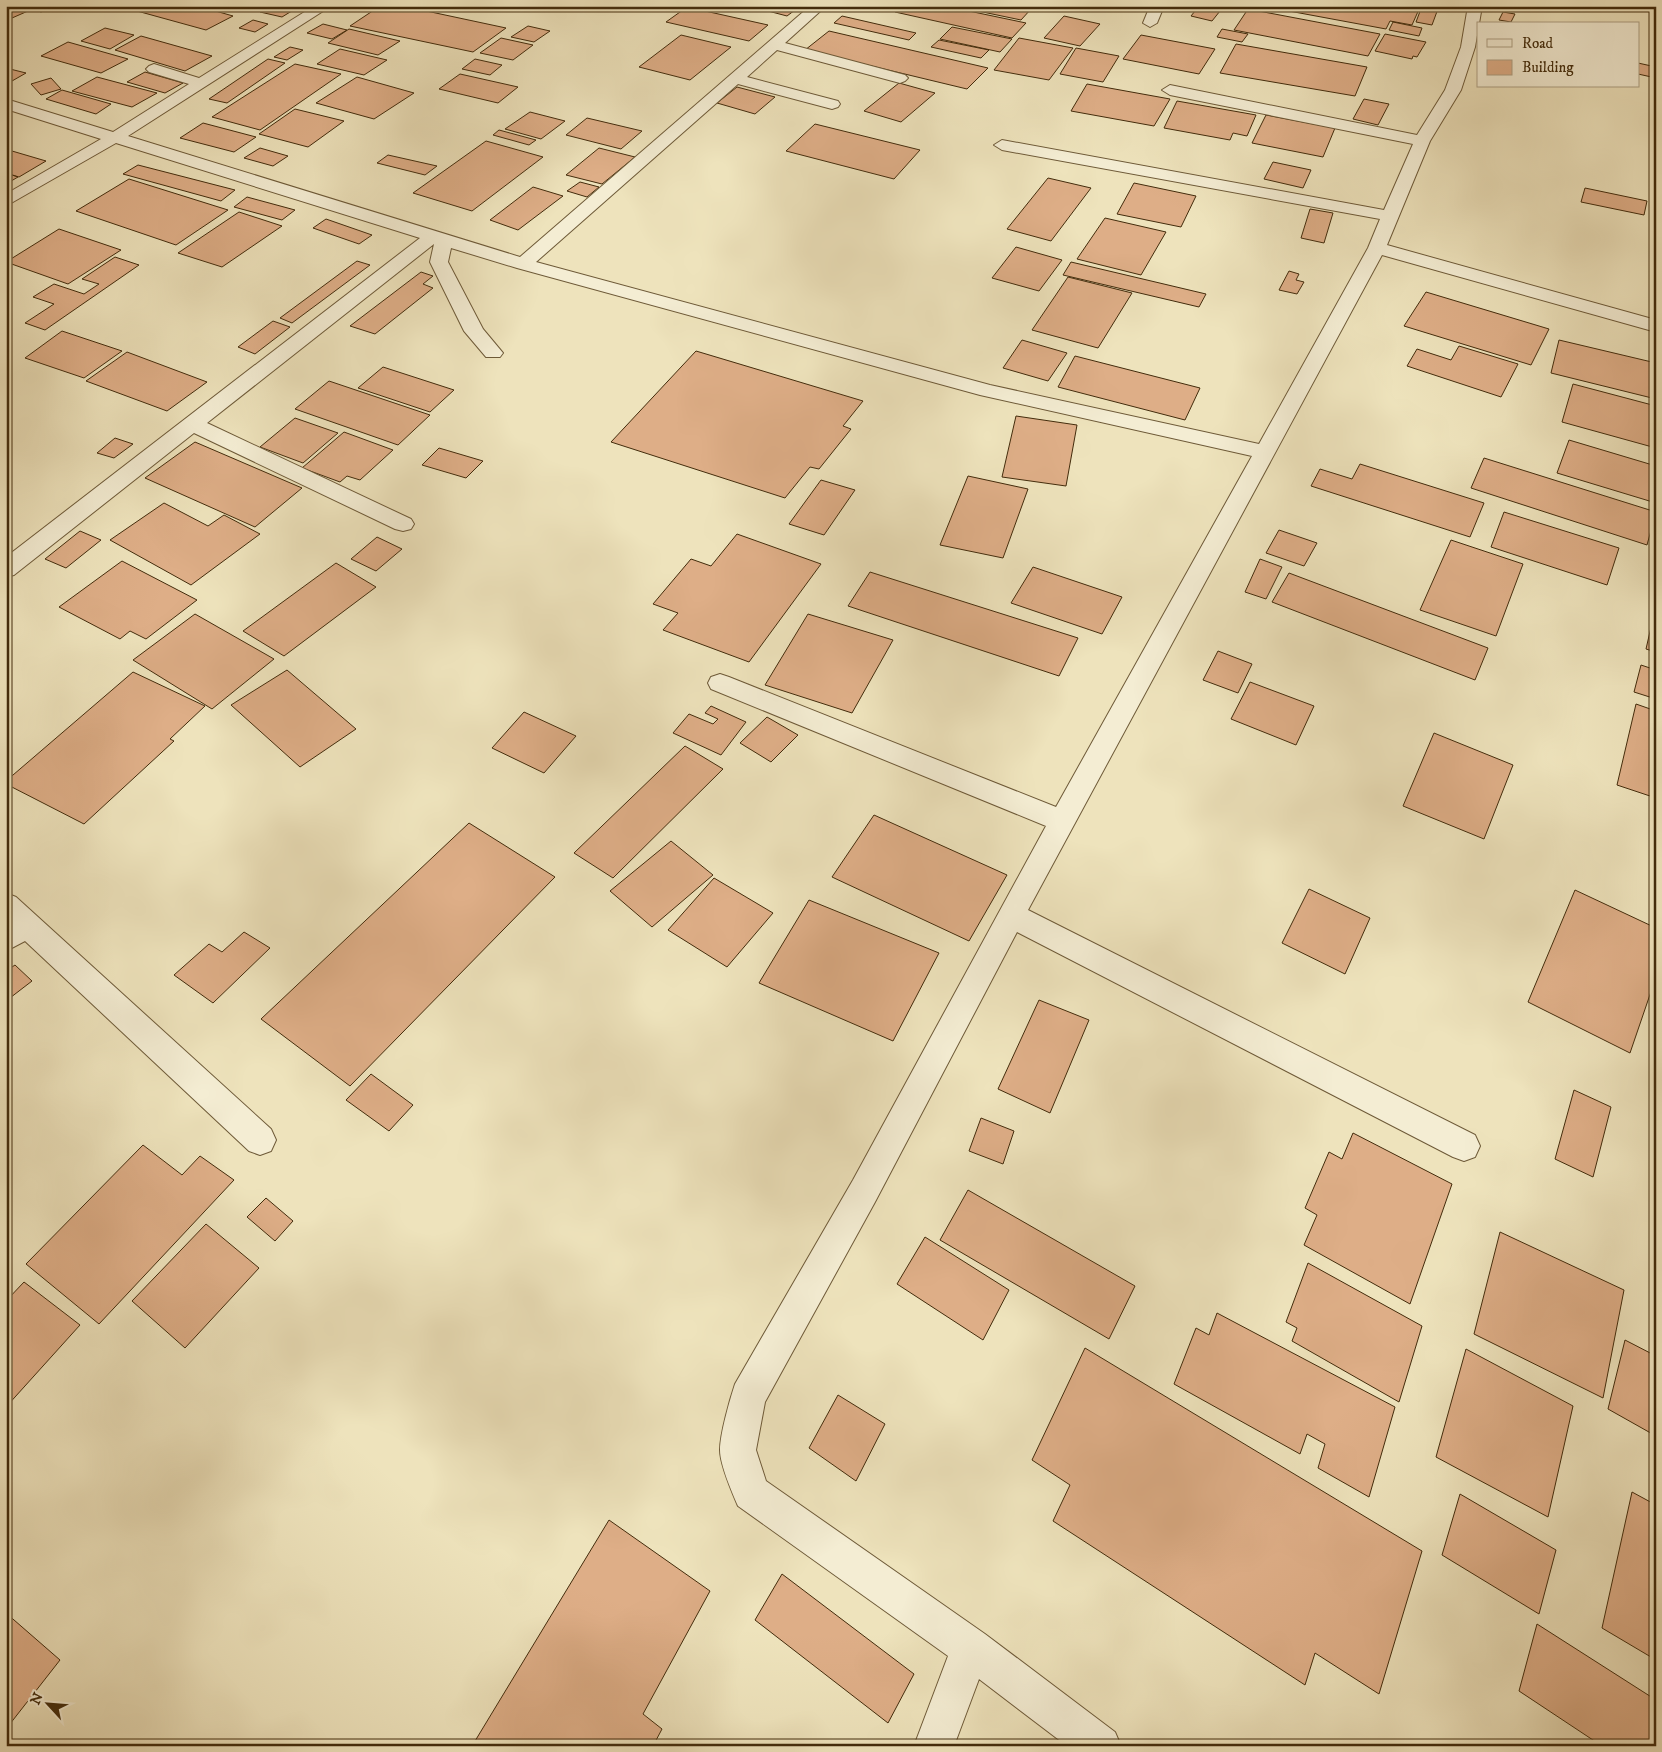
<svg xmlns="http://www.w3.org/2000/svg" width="1662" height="1752" viewBox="0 0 1662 1752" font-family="'IM FELL DW Pica',serif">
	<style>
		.building { fill: #deae87; stroke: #432c0c }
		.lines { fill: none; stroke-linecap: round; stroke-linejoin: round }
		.minor-casing { stroke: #6e5a38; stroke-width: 2 }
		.minor { fill: #f4edd3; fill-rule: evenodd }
	</style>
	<rect width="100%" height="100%" fill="#eee3bc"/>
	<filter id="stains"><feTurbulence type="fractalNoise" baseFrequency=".004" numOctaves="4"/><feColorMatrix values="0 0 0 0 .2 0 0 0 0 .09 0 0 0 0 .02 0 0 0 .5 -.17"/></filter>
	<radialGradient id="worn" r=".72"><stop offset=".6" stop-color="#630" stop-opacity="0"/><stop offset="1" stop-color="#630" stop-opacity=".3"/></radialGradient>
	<path class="building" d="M6,6h6l16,5 -16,7 -6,-1z
		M27,6h27l-13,6z
		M147,6h51l35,10 -27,14 -69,-19z
		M269,6h14l12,3 -13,8 -22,-5z
		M380,6h23l103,22 -33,24 -123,-26z
		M775,6h4l16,4 -8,6 -19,-5z
		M901,6h44l81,17 -14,15 -117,-26z
		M954,6h65l12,3 -10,11z
		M1037,6h31l-4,5z
		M1199,6h25l-12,15 -21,-5z
		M1262,6h152l6,1 -8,18 -22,-4 -4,8z
		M1422,6h17l-7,19 -16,-3z
		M687,7l81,18 -19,16 -83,-19z
		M1248,9l132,25 -12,22 -134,-26z
		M1503,12l12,2 -4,8 -12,-2z
		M842,16l74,17 -7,7 -75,-17z
		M1064,16l36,8 -20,22 -36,-8z
		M253,20l15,4 -13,8 -16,-4z
		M1393,22l29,6 -3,8 -30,-6z
		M323,24l24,6 -15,9 -25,-6z
		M528,26l22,5 -16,11 -23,-5z
		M952,27l60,12 -12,13 -60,-13z
		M105,28l29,7 -24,14 -29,-8z
		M349,29l51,12 -22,14 -50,-12z
		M1222,29l26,5 -6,8 -25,-5z
		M829,31l159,37 -21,21 -162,-39z
		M1385,34l41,8 -9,15 -4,-1 -1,3 -37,-8z
		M681,35l50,12 -41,33 -51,-13z
		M1141,35l74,14 -16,25 -76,-15z
		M141,36l71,20 -27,15 -70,-21z
		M501,38l32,7 -20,15 -33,-7z
		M1019,38l54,10 -24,32 -55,-10z
		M939,40l50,10 -8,8 -50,-11z
		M68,42l60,17 -27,14 -60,-17z
		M1236,44l131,23 -12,29 -135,-23z
		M290,47l13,3 -16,10 -13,-3z
		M1076,48l43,8 -16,26 -43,-8z
		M340,49l47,11 -23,15 -47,-11z
		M268,59l17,4 -58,40 -18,-4z
		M475,59l27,6 -12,10 -28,-6z
		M1638,63l18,4v11l-18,-4z
		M295,64l46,10 -81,56 -48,-13z
		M6,68l20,5 -14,8 -6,-2z
		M145,72l38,11 -18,10 -38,-11z
		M460,74l58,13 -20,16 -59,-14z
		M97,77l60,16 -25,14 -60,-16z
		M357,77l57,16 -40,26 -58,-16z
		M51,78l10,11 -20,6 -10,-11z
		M899,83l36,10 -34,29 -37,-11z
		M1087,84l83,15 -16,27 -83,-15z
		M737,87l38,10 -20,17 -38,-11z
		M62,90l49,14 -15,10 -50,-15z
		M1364,99l25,5 -11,21 -25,-6z
		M1177,101l79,14 -9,21 -14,-3 -3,7 -66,-12z
		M295,109l49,12 -36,26 -49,-13z
		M530,112l35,9 -24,18 -36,-10z
		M1266,115l69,13 -12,29 -71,-14z
		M587,118l55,13 -21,18 -55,-14z
		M203,123l53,14 -22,15 -54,-14z
		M815,124l105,26 -26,29 -108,-28z
		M499,130l37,10 -7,5 -36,-10z
		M486,141l57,16 -71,54 -59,-18z
		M260,148l28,8 -15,10 -29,-8z
		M599,148l36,9 -33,27 -36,-9z
		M12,151l34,10 -27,16 -13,-4v-19z
		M388,155l49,11 -12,9 -48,-12z
		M1273,162l38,8 -8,18 -39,-9z
		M138,165l97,25 -14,11 -98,-27z
		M6,173l12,4 -12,7z
		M1048,178l43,10 -40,53 -44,-12z
		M129,179l99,31 -52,35 -100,-34z
		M580,182l19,5 -12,10 -20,-6z
		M1134,183l62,13 -15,31 -64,-13z
		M533,187l30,9 -45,34 -28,-10z
		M1585,188l62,13 -3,14 -63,-13z
		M247,197l48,13 -13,10 -48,-13z
		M1310,209l23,4 -9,30 -23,-5z
		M239,212l43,14 -60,41 -44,-14z
		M1105,218l61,14 -25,43 -64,-16z
		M326,219l46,16 -13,9 -46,-16z
		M59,229l62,21 -53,34 -62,-22z
		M1016,247l46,13 -23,31 -47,-13z
		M115,257l24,8 -94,65 -20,-7 29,-19 -21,-7 21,-13 30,10 15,-10 -17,-5z
		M357,261l13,4 -78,58 -12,-5z
		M1071,262l135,32 -7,13 -136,-32z
		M1289,271l10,3 -3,6 8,2 -7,12 -18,-4z
		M421,272l12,4 -10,8 10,4 -58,46 -25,-8z
		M1068,277l64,16 -34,55 -66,-18z
		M1426,292l123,37 -18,36 -127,-39z
		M273,321l17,6 -35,27 -17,-7z
		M62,331l60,20 -38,27 -59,-20z
		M1022,340l45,13 -19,28 -45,-13z
		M1559,340l97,23v36l-105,-26z
		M1459,346l59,18 -17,33 -94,-31 10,-17 34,11z
		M696,351l167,50 -20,25 8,3 -32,40 -9,-2 -25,31 -174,-56z
		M127,352l80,30 -40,29 -81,-30z
		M1075,356l125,32 -15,32 -127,-33z
		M383,367l71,23 -24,22 -72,-24z
		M329,381l101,34 -32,30 -103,-36z
		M1573,384l83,22v42l-94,-26z
		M1016,416l61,9 -11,61 -64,-9z
		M295,418l43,15 -35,30 -43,-16z
		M344,432l49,18 -33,30 -13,-4 -7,6 -38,-14z
		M115,438l18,6 -19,14 -17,-5z
		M1569,440l87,26v37l-99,-30z
		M195,442l107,46 -47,39 -110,-49z
		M439,448l44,13 -17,17 -44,-13z
		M1484,458l172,54 -9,33 -176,-57z
		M1360,464l124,39 -14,34 -159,-51 9,-17 32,10z
		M968,476l60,13 -25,69 -63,-13z
		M821,480l34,10 -31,45 -35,-11z
		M164,503l44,23 16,-11 36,19 -69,51 -81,-45z
		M1504,512l115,36 -12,37 -116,-38z
		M1279,530l38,13 -13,23 -38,-13z
		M80,531l21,9 -35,28 -21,-9z
		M737,534l84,30 -72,98 -86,-32 15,-17 -25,-9 38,-45 20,7z
		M377,537l25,12 -26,22 -25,-12z
		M1451,540l72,24 -27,72 -76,-26z
		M1260,559l22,8 -16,32 -21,-7z
		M122,561l75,39 -51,39 -16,-8 -10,8 -61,-32z
		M336,563l40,24 -92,69 -41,-25z
		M1033,567l89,30 -20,37 -91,-31z
		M870,572l208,66 -19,38 -211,-70z
		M1289,573l199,75 -13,32 -203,-78z
		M195,614l79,45 -62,50 -79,-49z
		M808,614l85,26 -41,73 -87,-28z
		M1654,614h2v38l-10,-3z
		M1218,651l34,13 -14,29 -35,-13z
		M1641,665l15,5v29l-22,-7z
		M287,670l69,59 -56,38 -69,-62z
		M133,672l72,34 -35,33 4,2 -90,83 -78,-40v-3z
		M1250,682l64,24 -18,39 -65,-26z
		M1636,704l20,7v87l-39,-13z
		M711,706l35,16 -25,33 -48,-22 16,-19 24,10 5,-5 -13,-6z
		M524,712l52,24 -32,37 -52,-25z
		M767,717l31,18 -27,27 -31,-19z
		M1434,733l79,32 -29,74 -81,-33z
		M685,746l38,23 -110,109 -39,-25z
		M874,815l133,60 -38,66 -137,-64z
		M469,823l86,54 -205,209 -89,-67z
		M671,841l42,34 -61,52 -42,-36z
		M714,878l59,35 -46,54 -59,-37z
		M1309,889l61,29 -25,56 -63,-31z
		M1575,890l81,38v49l-26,76 -102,-51z
		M809,900l130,53 -46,88 -134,-58z
		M244,932l26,16 -57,55 -39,-28 35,-31 13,8z
		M15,965l17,16 -26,20v-30z
		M1039,1000l50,20 -39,93 -52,-24z
		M371,1074l42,31 -24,26 -43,-31z
		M1574,1090l37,17 -18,70 -38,-18z
		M981,1118l33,13 -11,33 -34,-13z
		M1353,1133l99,51 -42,120 -106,-59 13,-30 -12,-7 24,-56 13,7z
		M143,1145l39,30 18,-19 34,24 -135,144 -73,-60z
		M968,1190l167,96 -26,53 -169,-99z
		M266,1198l27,23 -18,20 -28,-24z
		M206,1224l53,44 -74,80 -53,-47z
		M1500,1232l124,58 -21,108 -129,-64z
		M925,1237l84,53 -26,50 -86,-56z
		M1308,1263l114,63 -23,76 -107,-61 5,-13 -11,-6z
		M24,1282l56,43 -74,82v-106z
		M1217,1313l178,94 -26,90 -51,-29 7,-24 -18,-10 -7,20 -126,-70 22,-56 13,7z
		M1625,1340l31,16v80l-48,-27z
		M1085,1348l337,203 -43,143 -64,-41 -10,32 -252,-164 17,-36 -38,-25z
		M1466,1349l107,57 -25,111 -112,-60z
		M838,1395l47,29 -29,57 -47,-33z
		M1632,1492l24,13v155l-54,-32z
		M1460,1494l96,56 -17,64 -97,-59z
		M609,1520l101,71 -67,123 19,15 -9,17h-181z
		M782,1574l132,100 -26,49 -133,-103z
		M6,1613l54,47 -54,69z
		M1537,1624l119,76v46h-54l-83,-55z"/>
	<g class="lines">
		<defs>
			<path id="minor" d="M314,6h17l-203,130 392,121 290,-251h16l-41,37 120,32 3,3 -3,3 -5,2 -123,-33 -30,27 91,24 2,3 -2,3 -6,2 -94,-25 -202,178 454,123 269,59 109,-196 12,-29 -378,-69 -8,-5 8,-5 382,70 29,-66 -243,-49 -8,-5 8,-5 247,50 28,-45 16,-43 7,-41h14l-7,41 -14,43 -31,51 -43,104 269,75v12l-274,-77 -354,655 447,225 5,11 -5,11 -11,4 -11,-4 -436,-225 -142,270 -110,200 -9,48 10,31 219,153 130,98 6,14h-54l-88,-67 -25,67h-40l34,-90 -210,-150c-6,-14 -18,-41 -18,-56 0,-16 10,-51 15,-66l118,-204 193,-354 -335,-137 -3,-6 3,-6 9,-3 9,3 327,130 196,-351 -272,-61 -463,-127 -66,-20 -3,14 35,67 20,24 -3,4h-14l-22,-26 -34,-69 4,-18 -227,179 204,96 3,5 -3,5 -8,2 -8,-2 -201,-96 -180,142 -8,2v-20l414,-319 -304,-95 -110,63v-12l95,-55 -95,-30v-10l107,33 76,-48 -40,-12 -3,-3 3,-3 5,-2 45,14z
				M1150,6h14l-7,17 -7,4 -7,-4z
				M6,893l10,4 255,232 5,11 -5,11 -11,4 -11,-4 -224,-210 -19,10z"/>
		</defs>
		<use href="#minor" class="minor-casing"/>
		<use href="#minor" class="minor"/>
	</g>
	<rect width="1662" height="1752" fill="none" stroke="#eee3bc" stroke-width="25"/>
	<rect x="8" y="8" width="1647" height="1737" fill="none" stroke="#432c0c" stroke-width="2.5"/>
	<rect x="12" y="12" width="1637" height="1727" fill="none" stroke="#432c0c"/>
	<rect x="1477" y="22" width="162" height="65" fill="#f4edd3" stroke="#ada083"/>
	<rect x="1487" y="39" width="25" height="8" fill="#f4edd3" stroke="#ada083"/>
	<text x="1522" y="48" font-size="15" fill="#432c0c">Road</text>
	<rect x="1487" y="60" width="25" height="15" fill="#deae87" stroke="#ada083"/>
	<text x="1522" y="72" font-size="15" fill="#432c0c">Building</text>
	<g transform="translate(48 1704) rotate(296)" stroke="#f4edd3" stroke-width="4" paint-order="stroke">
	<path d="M0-4L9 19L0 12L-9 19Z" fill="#432c0c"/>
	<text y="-8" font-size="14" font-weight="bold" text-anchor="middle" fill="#432c0c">N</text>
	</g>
	<rect width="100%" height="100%" filter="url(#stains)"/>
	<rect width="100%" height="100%" fill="url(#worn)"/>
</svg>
